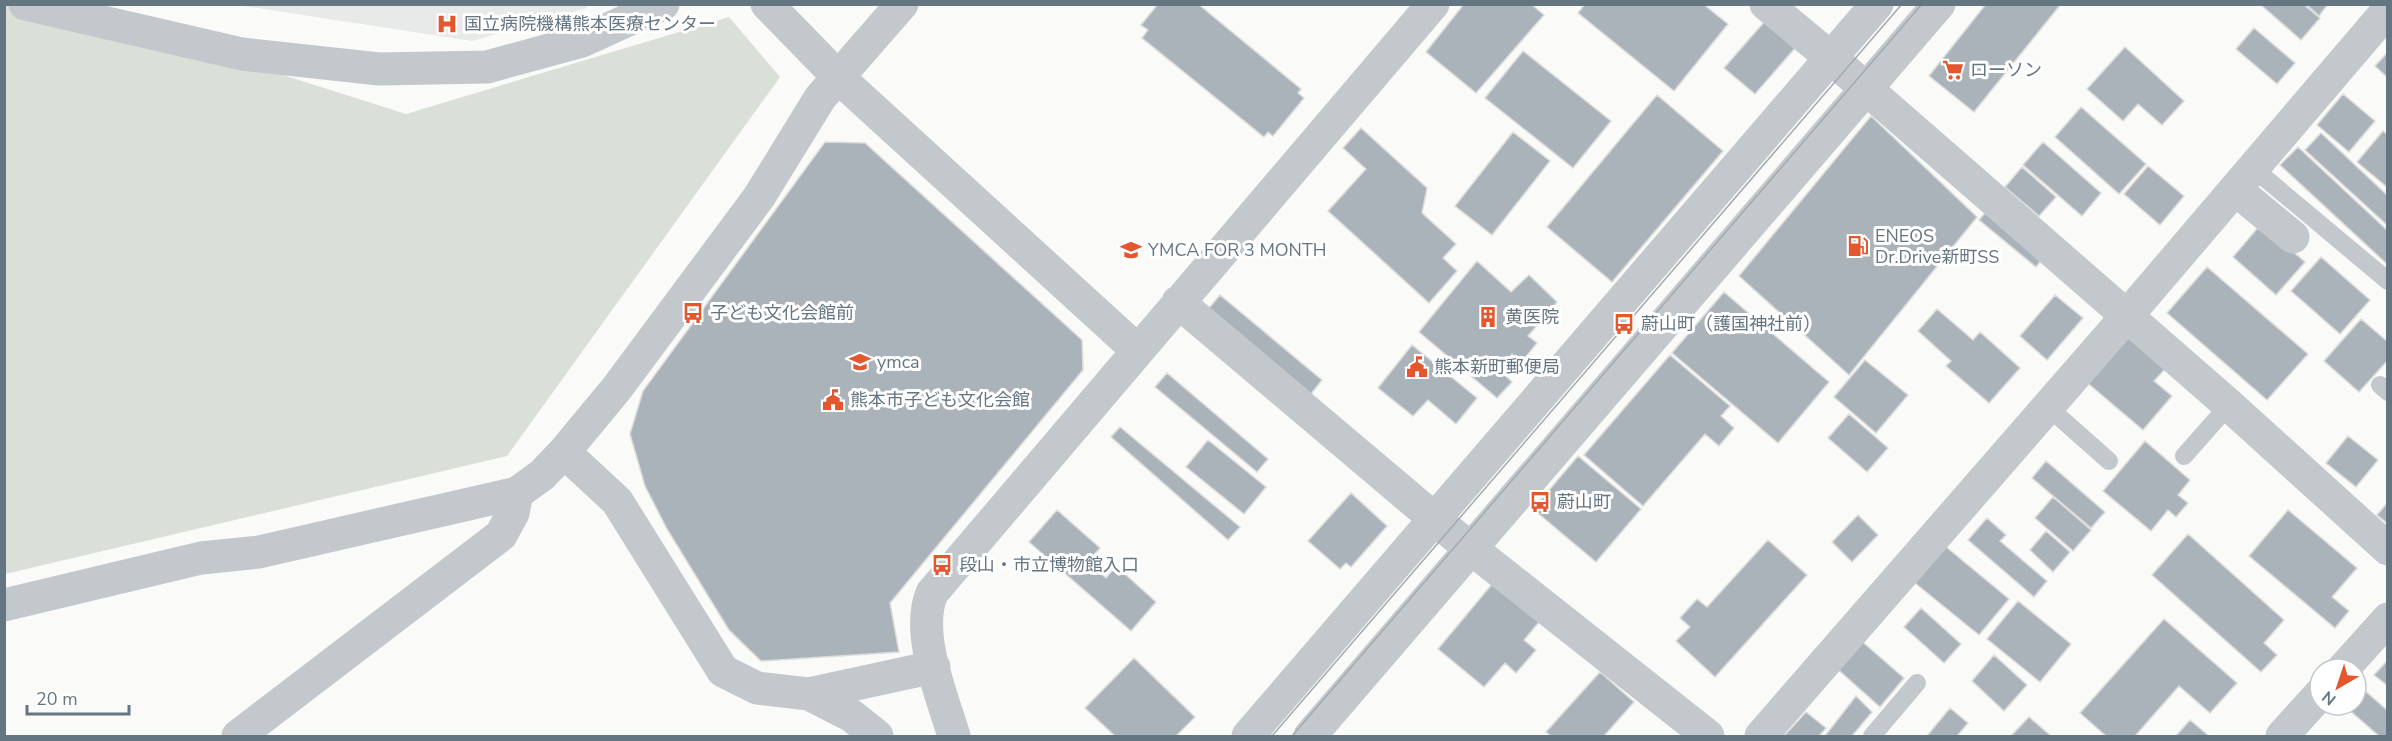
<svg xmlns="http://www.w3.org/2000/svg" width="2392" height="741" viewBox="0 0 2392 741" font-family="'Nunito Sans','Noto Sans JP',sans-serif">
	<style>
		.built { fill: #e8e9e9 }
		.green { fill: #dadfd7 }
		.building { fill: #aab3b9; stroke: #dcdcda; stroke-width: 1.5 }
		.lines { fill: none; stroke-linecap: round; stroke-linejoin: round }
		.service { stroke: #c3c8cc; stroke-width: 18 }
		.minor { stroke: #c3c8cc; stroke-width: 33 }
		.tertiary { stroke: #c3c8cc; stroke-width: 33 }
		.tram { stroke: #a2aab0; stroke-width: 1.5 }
		.labels { text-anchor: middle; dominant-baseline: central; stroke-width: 6; stroke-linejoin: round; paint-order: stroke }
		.poi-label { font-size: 18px; fill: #657683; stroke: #fff; text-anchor: start }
	</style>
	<rect width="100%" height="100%" fill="#fafaf8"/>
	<path class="built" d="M586,4l1,4 -115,33 -235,-36z"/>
	<path class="green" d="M4,5h59l343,109 323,-97 51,60 -273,379 -502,118z"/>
	<path class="building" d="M1158,4h40l103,85 -3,4 6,5 -31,38 -5,-4 -4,5 -122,-99 6,-8 -7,-5z
		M1464,4h67l13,11 -68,78 -50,-41z
		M1585,4h118l25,20 -54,67 -96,-78z
		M1986,4h75l-87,108 -45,-36z
		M1986,4h75l-87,108 -45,-36z
		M2260,4h43l17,14 -19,22z
		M2306,4h22l-9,12z
		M1766,20l30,27 -41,47 -31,-26z
		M2254,28l41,35 -18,21 -41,-35z
		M2125,47l59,54 -22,24 -24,-21 -15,17 -36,-32z
		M1523,51l88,70 -38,47 -88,-70z
		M2388,52v26l-13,-12z
		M2343,94l32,27 -26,31 -32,-27z
		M1657,95l66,56 -111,131 -65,-55z
		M2081,107l65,57 -27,30 -64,-57z
		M1871,116l106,101 -128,158 -110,-99z
		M1361,128l66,60 -5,25 34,31 -13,14 14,13 -28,32 -101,-92 38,-42 -23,-21z
		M2383,131l5,4v53l-31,-26z
		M1513,132l37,29 -58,74 -37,-29z
		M2321,133l67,63v30l-83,-76z
		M825,142l40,1 217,197 1,30 -193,233 9,49 -138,9 -32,-31 -62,-101 -22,-43 -15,-52 13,-43z
		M2043,142l58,51 -19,23 -59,-51z
		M2298,147l90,84v34l-108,-100z
		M2148,166l36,30 -24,29 -36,-31z
		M2022,167l34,30 -17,19 -34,-29z
		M1991,206l56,47 -11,14 -57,-47z
		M2261,224l44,38 -29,33 -43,-38z
		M2321,257l49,43 -30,34 -49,-43z
		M1477,261l34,31 18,-17 28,27 -29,34 9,7 -16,20 -9,-9 -6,8 4,3 -7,8 9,9 -15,16 -78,-66z
		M2207,267l101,87 -41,46 -100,-87z
		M1724,292l105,90 -51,61 -106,-90z
		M1220,295l102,85 -11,14 -102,-86z
		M2055,295l28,23 -36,42 -27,-24z
		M1937,309l36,31 7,-8 40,36 -31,35 -43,-37 5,-5 -33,-30z
		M2361,319l27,23v18l-29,32 -35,-31z
		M2125,333l41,35 -12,13 18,15 -29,34 -59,-50z
		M1412,345l65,53 -21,26 -28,-24 -15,16 -35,-28z
		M1670,355l60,51 -9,10 13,12 -15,18 -14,-12 -62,72 -59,-51z
		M1865,360l43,35 -32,38 -42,-36z
		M1167,373l101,86 -11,13 -102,-85z
		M1849,414l39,34 -21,24 -39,-34z
		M1120,427l120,100 -12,13 -117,-103z
		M2348,436l30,24 -22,27 -30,-24z
		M1208,440l58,47 -22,27 -58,-47z
		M2145,441l45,39 -12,15 10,8 -12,14 -8,-7 -17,21 -48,-40z
		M1578,456l63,53 -45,53 -63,-53z
		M2046,461l59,51 -14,16 -59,-50z
		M1351,493l36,33 -36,41 -5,-4 -6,6 -32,-28z
		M2053,497l38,33 -18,21 -38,-33z
		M2388,502v22l-11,-9z
		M1057,510l43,38 -12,14 18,16 10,-12 40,36 -25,29 -102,-89z
		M2288,510l69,58 -25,29 17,14 -14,17 -86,-72z
		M1858,515l20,20 -26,27 -20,-20z
		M1987,518l19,17 -6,6 47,40 -13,16 -66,-57z
		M2046,531l24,21 -17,20 -23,-22z
		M2188,534l96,86 -20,23 13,12 -16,17 -109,-97z
		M1768,540l39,35 -92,102 -39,-36 14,-14 -10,-9 17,-19 10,8z
		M1945,546l64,53 -30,36 -64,-52z
		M1498,577l46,39 -20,24 12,10 -20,23 -11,-10 -21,24 -46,-38z
		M2018,601l53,43 -31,38 -53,-43z
		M1921,608l40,36 -17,19 -40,-36z
		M2164,619l73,64 -27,30 -31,-27 -44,50h-29l-26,-23z
		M1858,638l46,40 -24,29 -46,-41z
		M1994,655l33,30 -23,26 -32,-30z
		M1134,658l61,59 -19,19h-61l-30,-28z
		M2388,660v26l-14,-11z
		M1600,672l34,30 -30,34h-53l-5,-4z
		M2363,689l25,22v25h-9l-32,-28 2,-3h7v-8z
		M1856,696l16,16 -20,24h-27z
		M1950,708l18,15 -11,13h-30z
		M1806,712l20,16 -7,8h-35z
		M2029,717l22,19h-40z
		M2190,720l19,16h-33z"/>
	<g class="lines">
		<path class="service" d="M2253,168l135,113
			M2380,385l8,7
			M2048,407l61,54
			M2184,456l45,-51
			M1872,736l45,-53"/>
		<path class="minor" d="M25,4l217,50 137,15 108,-2 95,-26 81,-37
			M767,4l72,74 298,272
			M1766,4l65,54 398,347 159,144
			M2235,189l58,48
			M1178,302l271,229 259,205
			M564,452l53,49 106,170 34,17 52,6 125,-27
			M4,605l197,-47 58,-6 258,-59 25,-18 22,-23 53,-64 142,-191 61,-99 82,-94
			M2343,669l45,-50
			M809,694l43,22 25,20
			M238,736l263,-201 12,-22 4,-20
			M954,736c-12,-40 -39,-103 -22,-143l501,-589
			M1761,736l365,-419 262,-307
			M2282,736l38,-42"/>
		<path class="tertiary" d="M1248,736l629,-732
			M1310,736l629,-732"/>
		<path class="tram" d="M1272,736l630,-732
			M1292,736l630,-732"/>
	</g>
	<defs>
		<symbol id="hospital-bare" viewBox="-9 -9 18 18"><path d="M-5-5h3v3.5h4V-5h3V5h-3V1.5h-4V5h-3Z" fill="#e4572e" stroke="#fff" stroke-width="2.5" paint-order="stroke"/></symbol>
		<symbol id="supermarket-bare" viewBox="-9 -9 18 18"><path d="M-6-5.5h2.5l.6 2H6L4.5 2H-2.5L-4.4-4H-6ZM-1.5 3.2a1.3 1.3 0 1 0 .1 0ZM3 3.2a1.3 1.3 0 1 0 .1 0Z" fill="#e4572e" stroke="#fff" stroke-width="2.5" paint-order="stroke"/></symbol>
		<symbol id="fuel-bare" viewBox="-9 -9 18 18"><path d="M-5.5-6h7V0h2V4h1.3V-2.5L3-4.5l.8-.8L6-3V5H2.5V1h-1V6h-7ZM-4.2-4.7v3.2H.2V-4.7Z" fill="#e4572e" stroke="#fff" stroke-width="2.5" paint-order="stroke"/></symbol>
		<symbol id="university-bare" viewBox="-9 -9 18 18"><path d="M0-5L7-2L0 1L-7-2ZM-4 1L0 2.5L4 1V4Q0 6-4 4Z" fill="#e4572e" stroke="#fff" stroke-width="2.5" paint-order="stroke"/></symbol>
		<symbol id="bus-bare" viewBox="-9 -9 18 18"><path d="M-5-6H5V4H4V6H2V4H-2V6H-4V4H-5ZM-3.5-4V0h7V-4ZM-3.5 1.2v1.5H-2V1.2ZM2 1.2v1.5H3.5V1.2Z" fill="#e4572e" stroke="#fff" stroke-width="2.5" paint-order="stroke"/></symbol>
		<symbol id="building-bare" viewBox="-9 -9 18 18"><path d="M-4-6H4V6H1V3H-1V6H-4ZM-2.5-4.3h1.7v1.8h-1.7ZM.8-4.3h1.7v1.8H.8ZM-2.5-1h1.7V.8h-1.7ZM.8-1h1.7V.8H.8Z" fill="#e4572e" stroke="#fff" stroke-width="2.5" paint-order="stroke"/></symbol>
		<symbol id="school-bare" viewBox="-9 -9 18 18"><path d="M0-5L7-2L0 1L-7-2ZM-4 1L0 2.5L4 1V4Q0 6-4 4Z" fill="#e4572e" stroke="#fff" stroke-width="2.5" paint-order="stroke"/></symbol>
		<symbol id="civic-bare" viewBox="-9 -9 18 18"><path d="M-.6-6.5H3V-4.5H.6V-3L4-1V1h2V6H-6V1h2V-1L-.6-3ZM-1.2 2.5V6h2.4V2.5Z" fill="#e4572e" stroke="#fff" stroke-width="2.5" paint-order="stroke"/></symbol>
	</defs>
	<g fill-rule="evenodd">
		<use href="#hospital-bare" x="432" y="9" width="30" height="30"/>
		<use href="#supermarket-bare" x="1938" y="55" width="30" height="30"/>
		<use href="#fuel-bare" x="1843" y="231" width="30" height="30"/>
		<use href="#university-bare" x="1116" y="235" width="30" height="30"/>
		<use href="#bus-bare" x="678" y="298" width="30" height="30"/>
		<use href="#building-bare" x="1473" y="302" width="30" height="30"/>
		<use href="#bus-bare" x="1609" y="309" width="30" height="30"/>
		<use href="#school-bare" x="845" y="347" width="30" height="30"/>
		<use href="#civic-bare" x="1402" y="352" width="30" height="30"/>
		<use href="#civic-bare" x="818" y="385" width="30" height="30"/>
		<use href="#bus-bare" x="1525" y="487" width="30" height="30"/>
		<use href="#bus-bare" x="927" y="550" width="30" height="30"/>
	</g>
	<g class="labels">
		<g class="poi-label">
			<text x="464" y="24">国立病院機構熊本医療センター</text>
			<text x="1970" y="70">ローソン</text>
			<text x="1875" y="236">ENEOS<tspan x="1875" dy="21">Dr.Drive新町SS</tspan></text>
			<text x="1148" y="250">YMCA FOR 3 MONTH</text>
			<text x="710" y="313">子ども文化会館前</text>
			<text x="1505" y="317">黄医院</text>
			<text x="1641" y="324">蔚山町（護国神社前）</text>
			<text x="877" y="362">ymca</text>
			<text x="1434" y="367">熊本新町郵便局</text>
			<text x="850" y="400">熊本市子ども文化会館</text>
			<text x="1557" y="502">蔚山町</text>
			<text x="959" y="565">段山・市立博物館入口</text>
		</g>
	</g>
	<rect width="2392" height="741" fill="none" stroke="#657683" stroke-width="12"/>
	<g transform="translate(2338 687) rotate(219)"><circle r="28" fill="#ffffff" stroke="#c1c8cd" stroke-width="1.5"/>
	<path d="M0-4.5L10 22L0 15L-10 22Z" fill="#e4572e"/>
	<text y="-9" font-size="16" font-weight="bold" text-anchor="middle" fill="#657683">N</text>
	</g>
	<path d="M27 705v9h102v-9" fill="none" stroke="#657683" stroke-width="3"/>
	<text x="36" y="705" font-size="18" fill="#657683" stroke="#ffffff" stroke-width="4.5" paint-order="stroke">20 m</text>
</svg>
